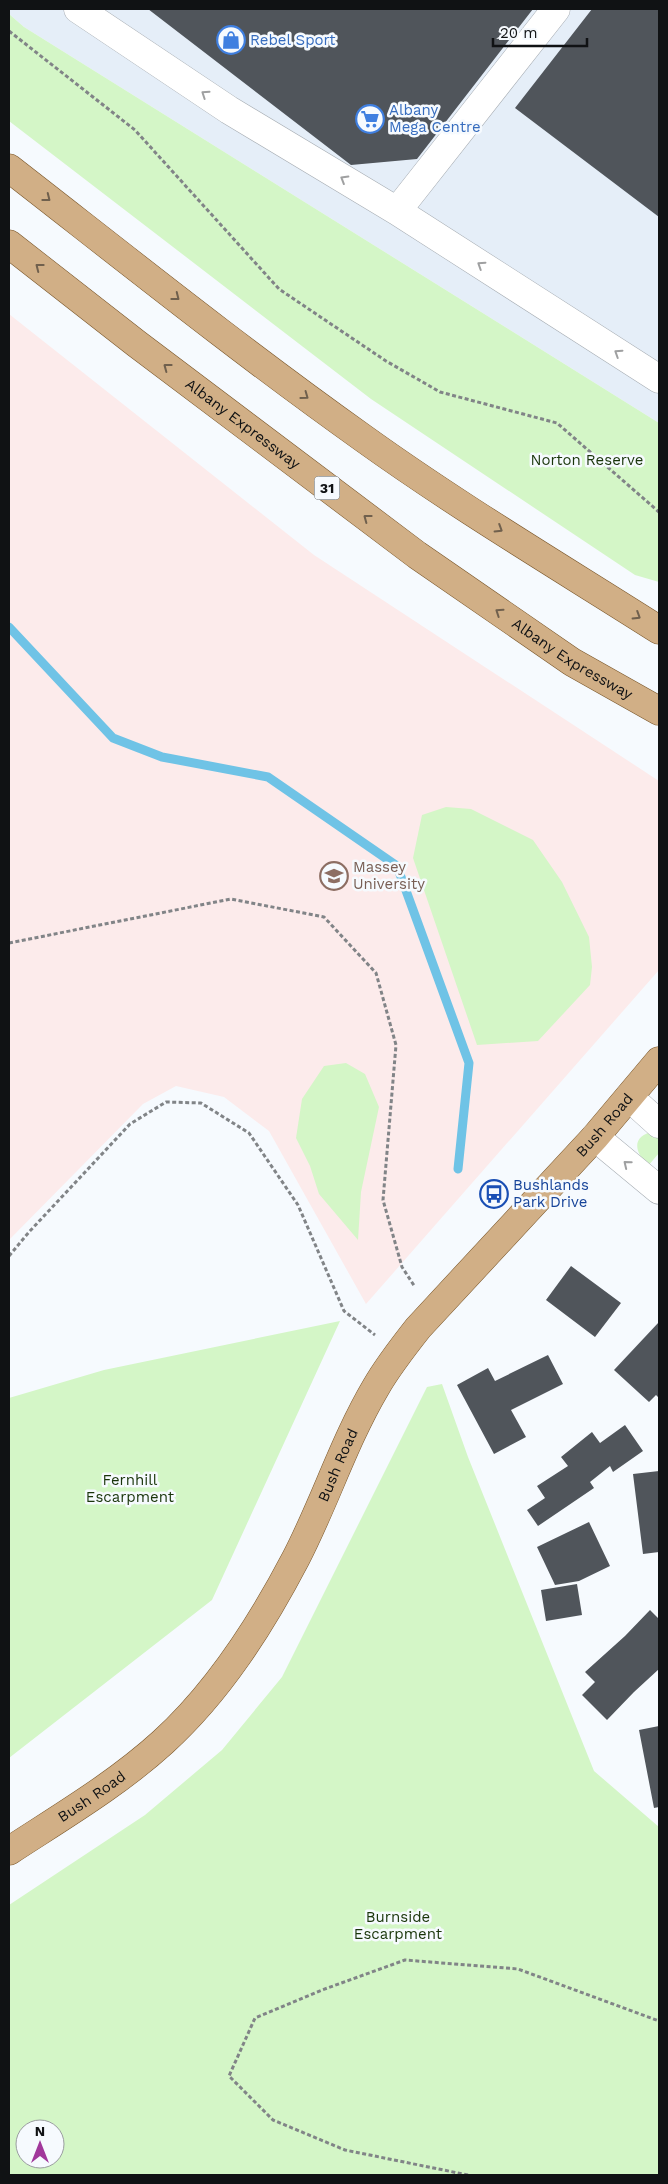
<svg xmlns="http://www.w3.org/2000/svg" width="668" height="2184" viewBox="0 0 668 2184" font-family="'Work Sans',sans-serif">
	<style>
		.built { fill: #e5eef8 }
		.education { fill: #fcebeb }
		.green { fill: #d4f6c7; fill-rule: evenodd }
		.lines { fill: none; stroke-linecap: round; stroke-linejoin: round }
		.stream { stroke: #6fc3e6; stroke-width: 9 }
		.building { fill: #50555b }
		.minor-casing { stroke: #a7adb3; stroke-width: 29 }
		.major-casing { stroke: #79562a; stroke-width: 29 }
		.path { stroke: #818487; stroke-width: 3; stroke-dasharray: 4 2.5; stroke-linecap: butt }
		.minor { stroke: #fff; stroke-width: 28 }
		.major { stroke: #d1af86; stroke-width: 28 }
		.oneway { stroke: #9fa0a1 }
		.oneway2 { stroke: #70604d }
		.labels { text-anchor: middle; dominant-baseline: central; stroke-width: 5; stroke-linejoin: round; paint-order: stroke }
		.shield { fill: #f6fafe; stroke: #55585a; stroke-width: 1 }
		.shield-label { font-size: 14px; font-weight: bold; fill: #101214 }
		.shop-label { font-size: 15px; fill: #366cbe; stroke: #f6fafe; text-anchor: start }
		.street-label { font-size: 15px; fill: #101214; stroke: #f6fafe }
		.park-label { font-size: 15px; fill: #19350a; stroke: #f6fafe }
		.education-label { font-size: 15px; fill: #785e54; stroke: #f6fafe; text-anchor: start }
		.transit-label { font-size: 15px; fill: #164399; stroke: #f6fafe; text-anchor: start }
	</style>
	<rect width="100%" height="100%" fill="#f6fafe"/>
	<path class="built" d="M9,9h650v414l-635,-396 -15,-13z"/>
	<path class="education" d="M9,314l305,241 345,226v189l-293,334 -97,-173 -45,-34 -48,-11 -33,18 -134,136z"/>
	<path class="green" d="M9,14l15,13 635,396v159l-24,-7 -264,-176 -362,-278z
		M446,807l25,2 62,31 29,42 27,55 3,30 -2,18 -52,56 -61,4 -64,-187 9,-43z
		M346,1063l19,11 14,33 -18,85 -3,48 -39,-46 -9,-28 -14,-28 6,-39 22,-33z
		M655,1131l4,3v19l-11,13c-14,-15 -17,-30 7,-35z
		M340,1321l-128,279 -203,158v-360l95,-28z
		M442,1384l26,73 126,314 65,56v348h-650v-270l136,-90 77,-65 60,-73 145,-290zM25,2129h30v30h-30z"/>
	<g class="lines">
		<path class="stream" d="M9,627l104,111 49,19 106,20 129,89 72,197 -11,106"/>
	</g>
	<path class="building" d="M148,9h385l-116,150 -66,6z
		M592,9h67v208l-144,-109z
		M571,1266l50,37 -26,34 -49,-37z
		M659,1322v76l-3,-3 -7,7 -35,-32z
		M548,1355l15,29 -52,26 15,27 -32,17 -37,-69 31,-17 7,13z
		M625,1425l18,26 -30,21 -3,-6 -20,16 4,6 -56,38 -11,-16 18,-12 -8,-12 31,-20 -7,-9 31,-25 8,11z
		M659,1471v81l-16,2 -10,-80z
		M589,1522l21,44 -31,15 -24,4 -18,-38z
		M577,1584l5,31 -36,6 -5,-31z
		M650,1610l9,9v50l-25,23 -27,28 -25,-25 13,-13 -10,-10 40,-36z
		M659,1726v81l-5,1 -15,-78z"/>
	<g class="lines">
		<defs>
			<path id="minor" d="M78,9l151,101 168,101 262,168
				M397,211l159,-202
				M629,1097l30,27
				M595,1137l64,53"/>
			<g id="major">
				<path d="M9,168c117,91 233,184 354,270 96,69 197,129 296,192"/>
				<path id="s1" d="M9,244l128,100 280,211 155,107 87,49"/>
				<path id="s2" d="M9,1851c52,-34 108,-67 154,-109 56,-51 98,-117 133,-184 29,-56 48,-117 80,-171 12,-21 27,-40 42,-59l177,-191 64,-76"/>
			</g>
		</defs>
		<use href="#minor" class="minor-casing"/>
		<use href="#major" class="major-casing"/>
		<path class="path" d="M9,31l126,99 144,159 107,72 54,31 117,31 102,89
			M9,943l222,-44 93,18 52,56 20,72 -13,155 19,67 13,20
			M9,1256l20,-24 101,-108 36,-22 35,1 48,30 49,72 46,106 31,24
			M468,2175l-123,-25 -72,-30 -44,-44 26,-58 67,-28 83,-30 113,9 141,52"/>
		<use href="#minor" class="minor"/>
		<use href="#major" class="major"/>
	</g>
	<defs><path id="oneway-chevron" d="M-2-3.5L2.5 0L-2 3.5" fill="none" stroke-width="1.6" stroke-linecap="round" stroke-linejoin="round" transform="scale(1.25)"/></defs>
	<g class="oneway">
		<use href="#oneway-chevron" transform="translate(205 94) rotate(-146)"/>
		<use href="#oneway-chevron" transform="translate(344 179) rotate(-149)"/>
		<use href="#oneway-chevron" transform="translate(481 265) rotate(-147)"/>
		<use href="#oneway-chevron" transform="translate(618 353) rotate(-147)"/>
		<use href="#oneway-chevron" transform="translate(627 1164) rotate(-141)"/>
	</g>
	<g class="oneway2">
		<use href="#oneway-chevron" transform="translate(47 198) rotate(38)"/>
		<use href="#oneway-chevron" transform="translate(39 267) rotate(-142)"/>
		<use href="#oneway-chevron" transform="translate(176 297) rotate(38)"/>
		<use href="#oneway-chevron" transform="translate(167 367) rotate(-143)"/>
		<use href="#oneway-chevron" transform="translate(305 396) rotate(36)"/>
		<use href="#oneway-chevron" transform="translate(367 518) rotate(-143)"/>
		<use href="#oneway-chevron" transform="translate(499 529) rotate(32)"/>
		<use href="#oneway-chevron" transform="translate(499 612) rotate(-146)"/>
		<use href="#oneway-chevron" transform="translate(637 616) rotate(32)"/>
	</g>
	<defs>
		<symbol id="shop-ring" viewBox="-11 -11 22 22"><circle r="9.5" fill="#f6fafe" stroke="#3f7fe0" stroke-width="1.5"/><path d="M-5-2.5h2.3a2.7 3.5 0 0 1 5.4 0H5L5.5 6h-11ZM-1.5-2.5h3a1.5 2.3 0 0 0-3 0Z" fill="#3f7fe0"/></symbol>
		<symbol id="supermarket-ring" viewBox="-11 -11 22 22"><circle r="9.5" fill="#f6fafe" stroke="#3f7fe0" stroke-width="1.5"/><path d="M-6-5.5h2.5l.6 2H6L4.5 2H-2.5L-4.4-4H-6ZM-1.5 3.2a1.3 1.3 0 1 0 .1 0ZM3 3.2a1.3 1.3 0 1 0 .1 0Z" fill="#3f7fe0"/></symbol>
		<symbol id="university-ring" viewBox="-11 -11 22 22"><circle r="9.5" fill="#f6fafe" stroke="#8d6e63" stroke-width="1.5"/><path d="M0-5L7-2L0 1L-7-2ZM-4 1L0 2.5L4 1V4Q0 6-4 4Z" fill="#8d6e63"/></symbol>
		<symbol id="bus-ring" viewBox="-11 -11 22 22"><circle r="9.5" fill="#f6fafe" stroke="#1a4fb4" stroke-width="1.5"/><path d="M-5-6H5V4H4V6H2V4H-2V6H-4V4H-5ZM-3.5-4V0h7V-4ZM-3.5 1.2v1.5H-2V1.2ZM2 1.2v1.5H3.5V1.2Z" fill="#1a4fb4"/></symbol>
	</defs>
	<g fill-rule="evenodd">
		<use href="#shop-ring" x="215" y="24" width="32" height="32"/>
		<use href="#supermarket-ring" x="354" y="103" width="32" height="32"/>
		<use href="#university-ring" x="318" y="860" width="32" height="32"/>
		<use href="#bus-ring" x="478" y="1178" width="32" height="32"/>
	</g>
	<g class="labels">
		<rect class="shield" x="314.5" y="476.5" width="25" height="23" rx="4"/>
		<g class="shield-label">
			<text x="327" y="488">31</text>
		</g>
		<g class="shop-label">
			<text x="250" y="40">Rebel Sport</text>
			<text x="389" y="110">Albany<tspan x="389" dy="17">Mega Centre</tspan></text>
		</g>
		<g class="street-label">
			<text stroke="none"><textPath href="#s1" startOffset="295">Albany Expressway</textPath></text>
			<text stroke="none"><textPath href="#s1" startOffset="700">Albany Expressway</textPath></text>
			<text stroke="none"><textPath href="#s2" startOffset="954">Bush Road</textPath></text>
			<text stroke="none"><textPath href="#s2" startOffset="519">Bush Road</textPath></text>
			<text stroke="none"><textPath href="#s2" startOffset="99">Bush Road</textPath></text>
		</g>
		<g class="park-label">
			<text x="587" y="460">Norton Reserve</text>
			<text x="130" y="1480">Fernhill<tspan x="130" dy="17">Escarpment</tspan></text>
			<text x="398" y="1917">Burnside<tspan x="398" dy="17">Escarpment</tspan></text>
		</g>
		<g class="education-label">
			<text x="353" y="867">Massey<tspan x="353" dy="17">University</tspan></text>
		</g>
		<g class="transit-label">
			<text x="513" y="1185">Bushlands<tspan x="513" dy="17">Park Drive</tspan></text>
		</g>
	</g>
	<rect width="668" height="2184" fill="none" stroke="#101214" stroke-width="20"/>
	<g transform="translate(40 2144)"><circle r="24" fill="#f6fafe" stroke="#9a9da0"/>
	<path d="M0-4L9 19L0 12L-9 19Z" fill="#a1389b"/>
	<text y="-8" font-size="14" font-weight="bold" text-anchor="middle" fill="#101214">N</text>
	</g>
	<path d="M493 38v8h94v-8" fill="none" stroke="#101214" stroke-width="2.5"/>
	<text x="500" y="38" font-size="15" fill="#101214" stroke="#f6fafe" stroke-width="4" paint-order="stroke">20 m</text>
</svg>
